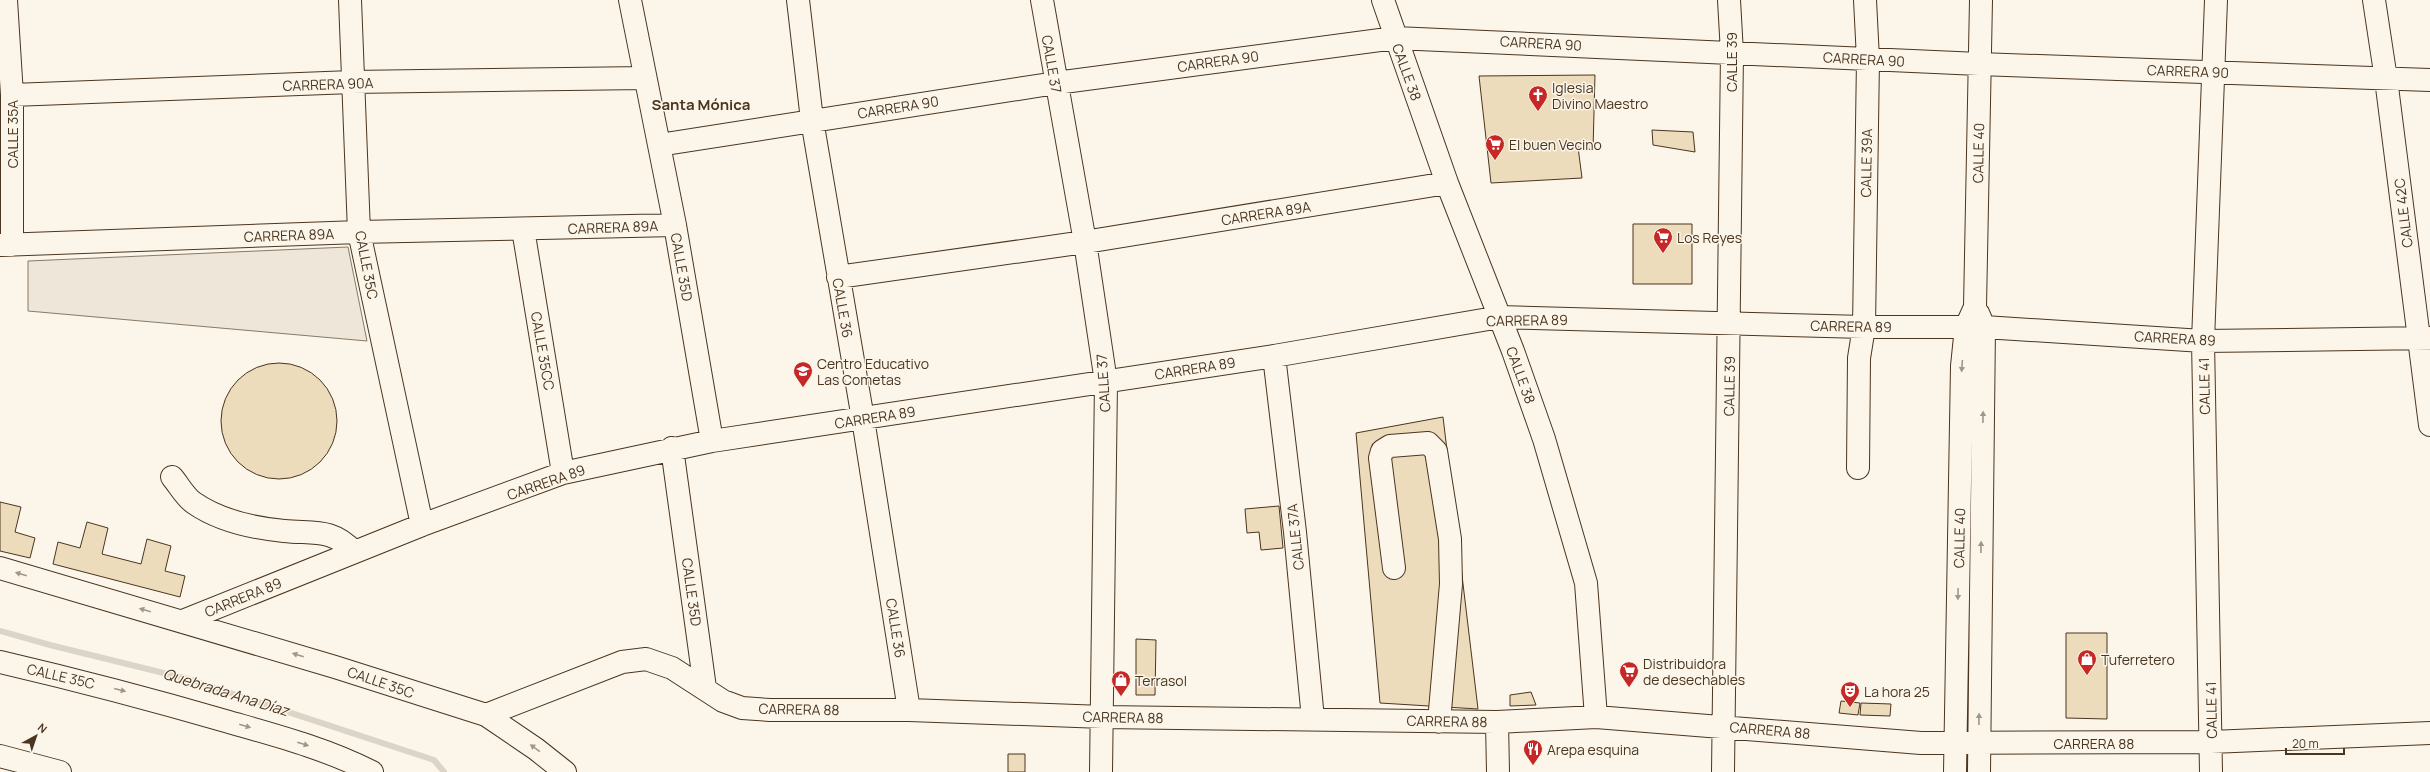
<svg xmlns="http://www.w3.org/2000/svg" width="2430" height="772" viewBox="0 0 2430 772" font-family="Manrope,sans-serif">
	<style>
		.green { fill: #ede6d9; stroke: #887966 }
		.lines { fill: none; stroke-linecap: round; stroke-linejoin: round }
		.stream { stroke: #dcd4c6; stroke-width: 6 }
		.building { fill: #ecdcbc; stroke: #4a3520 }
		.minor-casing { stroke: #4a3520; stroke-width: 24 }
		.minor { stroke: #fbf6e9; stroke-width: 22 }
		.oneway { fill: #a29684 }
		.labels { text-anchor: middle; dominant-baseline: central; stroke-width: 3; stroke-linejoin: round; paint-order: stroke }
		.street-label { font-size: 14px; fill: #4a3520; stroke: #fbf6e9 }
		.poi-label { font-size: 14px; fill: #4a3520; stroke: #fbf6e9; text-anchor: start }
		.neighbourhood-label { font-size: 15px; font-weight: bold; fill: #4a3520; stroke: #fbf6e9 }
		.water-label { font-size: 15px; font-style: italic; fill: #4a3520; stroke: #fbf6e9 }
	</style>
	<rect width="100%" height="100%" fill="#fbf6e9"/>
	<path class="green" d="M348,247l19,94 -339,-30v-50z"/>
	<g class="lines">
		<path class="stream" d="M0,631l50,14 138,34 246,81 10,12"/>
	</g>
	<path class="building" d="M1595,75l-2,75 -15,-3 4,31 -91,5 -12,-107z
		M1652,130l41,2 2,20 -42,-7z
		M1633,224h59v60h-59z
		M221 421a58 58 0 1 1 116 0a58 58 0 1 1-116 0Z
		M1443,417l35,292 -98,-6 -24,-270z
		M0,502l21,5 -6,25 20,6 -5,20 -30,-7z
		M1279,506l4,42 -22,2 -2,-18 -12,1 -2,-24z
		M87,522l21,6 -6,26 39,10 6,-25 24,7 -6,25 20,5 -5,21 -127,-33 5,-22 22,6z
		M2066,633h41v86l-41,-1z
		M1136,639l20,1 -1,55h-19z
		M1531,692l5,13 -26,1v-11z
		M1841,701l19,2 -2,12 -19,-2z
		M1861,703l30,1 -1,12 -30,-1z
		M1008,754h17v18h-17z"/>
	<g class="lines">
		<defs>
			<path id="minor" d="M6,0l6,95v150
				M350,0l9,232 63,293
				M630,0l45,225 37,216
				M798,0l14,120 51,299 46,291
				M1042,0l43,242 21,140 -5,390
				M1383,0l64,183 66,168 31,88 42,144 10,134
				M2374,0l12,79 44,346
				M12,95l340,-13 293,-4
				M659,145l397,-62 339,-45 584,26 451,16
				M523,229l40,244
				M0,245l359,-13 316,-7
				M838,277l247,-35 362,-59
				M1978,313l6,14 -5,445
				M1274,356l21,176 18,187
				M672,448l33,240
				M1858,468l1,-110 5,-31 4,-268 -3,-59
				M172,477c7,8 13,20 22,26 26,18 59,25 90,28 30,3 48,-3 70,21
				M0,568l335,99 151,48 50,34 29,23
				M1394,568l-14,-110 2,-7 8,-5 38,-3 8,8 14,88 1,45 -12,138
				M183,621l239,-96 141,-52 149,-32 562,-85 226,-39 364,10h120l219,14 227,-3
				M0,662c77,18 153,38 229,60 49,14 98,27 143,50
				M486,715l136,-53 24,-3 26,9 51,33 19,7 28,2h139l194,7 394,5 99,-5 325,26 290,-1 219,-9
				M1497,722l1,50
				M0,756l60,16
				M1723,772l9,-719 -3,-53
				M1955,772l7,-406 4,-39 9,-20 6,-307
				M2211,772l-8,-431 13,-341"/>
		</defs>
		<use href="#minor" class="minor-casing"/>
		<use href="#minor" class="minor"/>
	</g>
	<defs><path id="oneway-solid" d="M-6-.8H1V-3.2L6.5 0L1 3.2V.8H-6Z"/></defs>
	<g class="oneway">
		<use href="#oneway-solid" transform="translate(1962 366) rotate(94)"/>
		<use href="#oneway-solid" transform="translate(1983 417) rotate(-89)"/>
		<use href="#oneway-solid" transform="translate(1981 547) rotate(-89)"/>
		<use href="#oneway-solid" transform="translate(21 574) rotate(-164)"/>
		<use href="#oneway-solid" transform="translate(1958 594) rotate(91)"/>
		<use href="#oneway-solid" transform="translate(145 610) rotate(-164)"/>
		<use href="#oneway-solid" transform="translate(298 655) rotate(-163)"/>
		<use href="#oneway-solid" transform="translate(120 690) rotate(14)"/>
		<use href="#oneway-solid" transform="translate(1979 719) rotate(-89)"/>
		<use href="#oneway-solid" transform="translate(245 726) rotate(16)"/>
		<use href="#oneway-solid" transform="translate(303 744) rotate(17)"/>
		<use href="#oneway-solid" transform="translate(535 748) rotate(-144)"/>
	</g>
	<defs>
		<symbol id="church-pin" viewBox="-11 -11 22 30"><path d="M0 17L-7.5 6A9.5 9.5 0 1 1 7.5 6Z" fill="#c62828" stroke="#fbf6e9"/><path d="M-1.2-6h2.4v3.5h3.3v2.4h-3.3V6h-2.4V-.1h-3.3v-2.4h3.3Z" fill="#fff"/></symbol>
		<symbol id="supermarket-pin" viewBox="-11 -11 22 30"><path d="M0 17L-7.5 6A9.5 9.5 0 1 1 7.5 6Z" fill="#c62828" stroke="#fbf6e9"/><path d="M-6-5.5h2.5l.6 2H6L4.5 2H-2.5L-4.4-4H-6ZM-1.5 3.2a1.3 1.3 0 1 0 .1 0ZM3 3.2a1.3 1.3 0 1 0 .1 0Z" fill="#fff"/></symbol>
		<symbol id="school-pin" viewBox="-11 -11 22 30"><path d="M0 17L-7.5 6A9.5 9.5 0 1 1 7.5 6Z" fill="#c62828" stroke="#fbf6e9"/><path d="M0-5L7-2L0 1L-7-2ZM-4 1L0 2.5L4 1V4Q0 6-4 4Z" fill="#fff"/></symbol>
		<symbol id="shop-pin" viewBox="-11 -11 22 30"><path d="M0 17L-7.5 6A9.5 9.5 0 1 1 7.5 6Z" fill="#c62828" stroke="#fbf6e9"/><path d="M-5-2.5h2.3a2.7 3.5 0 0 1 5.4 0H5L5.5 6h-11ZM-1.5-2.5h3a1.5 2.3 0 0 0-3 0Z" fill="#fff"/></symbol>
		<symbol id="theatre-pin" viewBox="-11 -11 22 30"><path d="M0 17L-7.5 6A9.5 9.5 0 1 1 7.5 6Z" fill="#c62828" stroke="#fbf6e9"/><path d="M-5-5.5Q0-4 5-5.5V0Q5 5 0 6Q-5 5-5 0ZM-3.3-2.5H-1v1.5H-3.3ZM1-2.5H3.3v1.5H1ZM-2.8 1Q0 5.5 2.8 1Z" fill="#fff"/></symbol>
		<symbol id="restaurant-pin" viewBox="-11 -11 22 30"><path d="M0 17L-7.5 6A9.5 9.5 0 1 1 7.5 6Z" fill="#c62828" stroke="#fbf6e9"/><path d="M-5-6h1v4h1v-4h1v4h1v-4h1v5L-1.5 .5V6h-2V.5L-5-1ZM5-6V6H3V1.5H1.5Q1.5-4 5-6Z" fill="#fff"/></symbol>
	</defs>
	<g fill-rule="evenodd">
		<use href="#church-pin" x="1527" y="84" width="22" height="30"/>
		<use href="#supermarket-pin" x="1484" y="133" width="22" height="30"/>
		<use href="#supermarket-pin" x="1652" y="226" width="22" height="30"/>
		<use href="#school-pin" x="792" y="360" width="22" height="30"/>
		<use href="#shop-pin" x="2076" y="648" width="22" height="30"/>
		<use href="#supermarket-pin" x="1618" y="660" width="22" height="30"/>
		<use href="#shop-pin" x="1110" y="669" width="22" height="30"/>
		<use href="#theatre-pin" x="1839" y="680" width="22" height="30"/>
		<use href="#restaurant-pin" x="1522" y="738" width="22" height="30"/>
	</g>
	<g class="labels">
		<g class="street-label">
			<text transform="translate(1541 43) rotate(3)">CARRERA 90</text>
			<text transform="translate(1864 59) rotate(3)">CARRERA 90</text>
			<text transform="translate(1218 61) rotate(-8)">CARRERA 90</text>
			<text transform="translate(1731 62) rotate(-90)">CALLE 39</text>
			<text transform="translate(1052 64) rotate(80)">CALLE 37</text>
			<text transform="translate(2188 71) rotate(2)">CARRERA 90</text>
			<text transform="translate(1407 72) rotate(70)">CALLE 38</text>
			<text transform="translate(328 84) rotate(-2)">CARRERA 90A</text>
			<text transform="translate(898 107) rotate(-9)">CARRERA 90</text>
			<text transform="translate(12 134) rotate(-90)">CALLE 35A</text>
			<text transform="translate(1978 153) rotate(-89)">CALLE 40</text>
			<text transform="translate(1866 163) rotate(-89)">CALLE 39A</text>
			<text transform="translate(1266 213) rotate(-9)">CARRERA 89A</text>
			<text transform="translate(2403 213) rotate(-97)">CALLE 42C</text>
			<text transform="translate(613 227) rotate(-2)">CARRERA 89A</text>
			<text transform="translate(289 235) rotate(-2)">CARRERA 89A</text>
			<text transform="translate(367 265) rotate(79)">CALLE 35C</text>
			<text transform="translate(682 267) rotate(80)">CALLE 35D</text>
			<text transform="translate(843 308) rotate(80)">CALLE 36</text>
			<text transform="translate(1527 320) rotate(-1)">CARRERA 89</text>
			<text transform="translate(1851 326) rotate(1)">CARRERA 89</text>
			<text transform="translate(2175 338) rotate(3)">CARRERA 89</text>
			<text transform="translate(543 351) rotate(80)">CALLE 35CC</text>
			<text transform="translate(1195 368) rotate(-9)">CARRERA 89</text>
			<text transform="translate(1521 375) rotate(70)">CALLE 38</text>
			<text transform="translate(1103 383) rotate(-94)">CALLE 37</text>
			<text transform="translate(1729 386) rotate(-89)">CALLE 39</text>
			<text transform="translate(2204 386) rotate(-91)">CALLE 41</text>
			<text transform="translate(875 417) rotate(-9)">CARRERA 89</text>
			<text transform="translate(546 482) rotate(-19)">CARRERA 89</text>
			<text transform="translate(1295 537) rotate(-96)">CALLE 37A</text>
			<text transform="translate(1959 538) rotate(-89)">CALLE 40</text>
			<text transform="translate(692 592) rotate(82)">CALLE 35D</text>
			<text transform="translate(243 597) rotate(-22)">CARRERA 89</text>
			<text transform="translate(896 628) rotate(81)">CALLE 36</text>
			<text transform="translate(61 676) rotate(13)">CALLE 35C</text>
			<text transform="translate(381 682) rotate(19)">CALLE 35C</text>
			<text transform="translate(799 709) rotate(1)">CARRERA 88</text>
			<text transform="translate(2211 710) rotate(-91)">CALLE 41</text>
			<text transform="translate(1123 717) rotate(1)">CARRERA 88</text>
			<text transform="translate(1447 721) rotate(1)">CARRERA 88</text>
			<text transform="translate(1770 730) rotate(5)">CARRERA 88</text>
			<text x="2094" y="743">CARRERA 88</text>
		</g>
		<g class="poi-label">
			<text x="1552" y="87">Iglesia<tspan x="1552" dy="16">Divino Maestro</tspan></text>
			<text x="1509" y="144">El buen Vecino</text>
			<text x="1677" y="237">Los Reyes</text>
			<text x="817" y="363">Centro Educativo<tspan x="817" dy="16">Las Cometas</tspan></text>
			<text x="2101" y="659">Tuferretero</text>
			<text x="1643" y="663">Distribuidora<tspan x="1643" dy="16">de desechables</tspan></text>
			<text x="1135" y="680">Terrasol</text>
			<text x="1864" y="691">La hora 25</text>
			<text x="1547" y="749">Arepa esquina</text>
		</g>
		<g class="neighbourhood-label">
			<text x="701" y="104">Santa Mónica</text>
		</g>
		<g class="water-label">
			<text transform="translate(226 692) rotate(17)">Quebrada Ana Díaz</text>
		</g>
	</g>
	<g transform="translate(36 736) rotate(40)" stroke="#fbf6e9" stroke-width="3" paint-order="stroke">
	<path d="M0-3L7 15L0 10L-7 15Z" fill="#4a3520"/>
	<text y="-6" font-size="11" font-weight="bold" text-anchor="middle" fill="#4a3520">N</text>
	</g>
	<path d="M2286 748v6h58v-6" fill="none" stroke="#4a3520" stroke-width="2"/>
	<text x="2292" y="748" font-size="12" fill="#4a3520" stroke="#fbf6e9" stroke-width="3" paint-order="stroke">20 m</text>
</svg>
